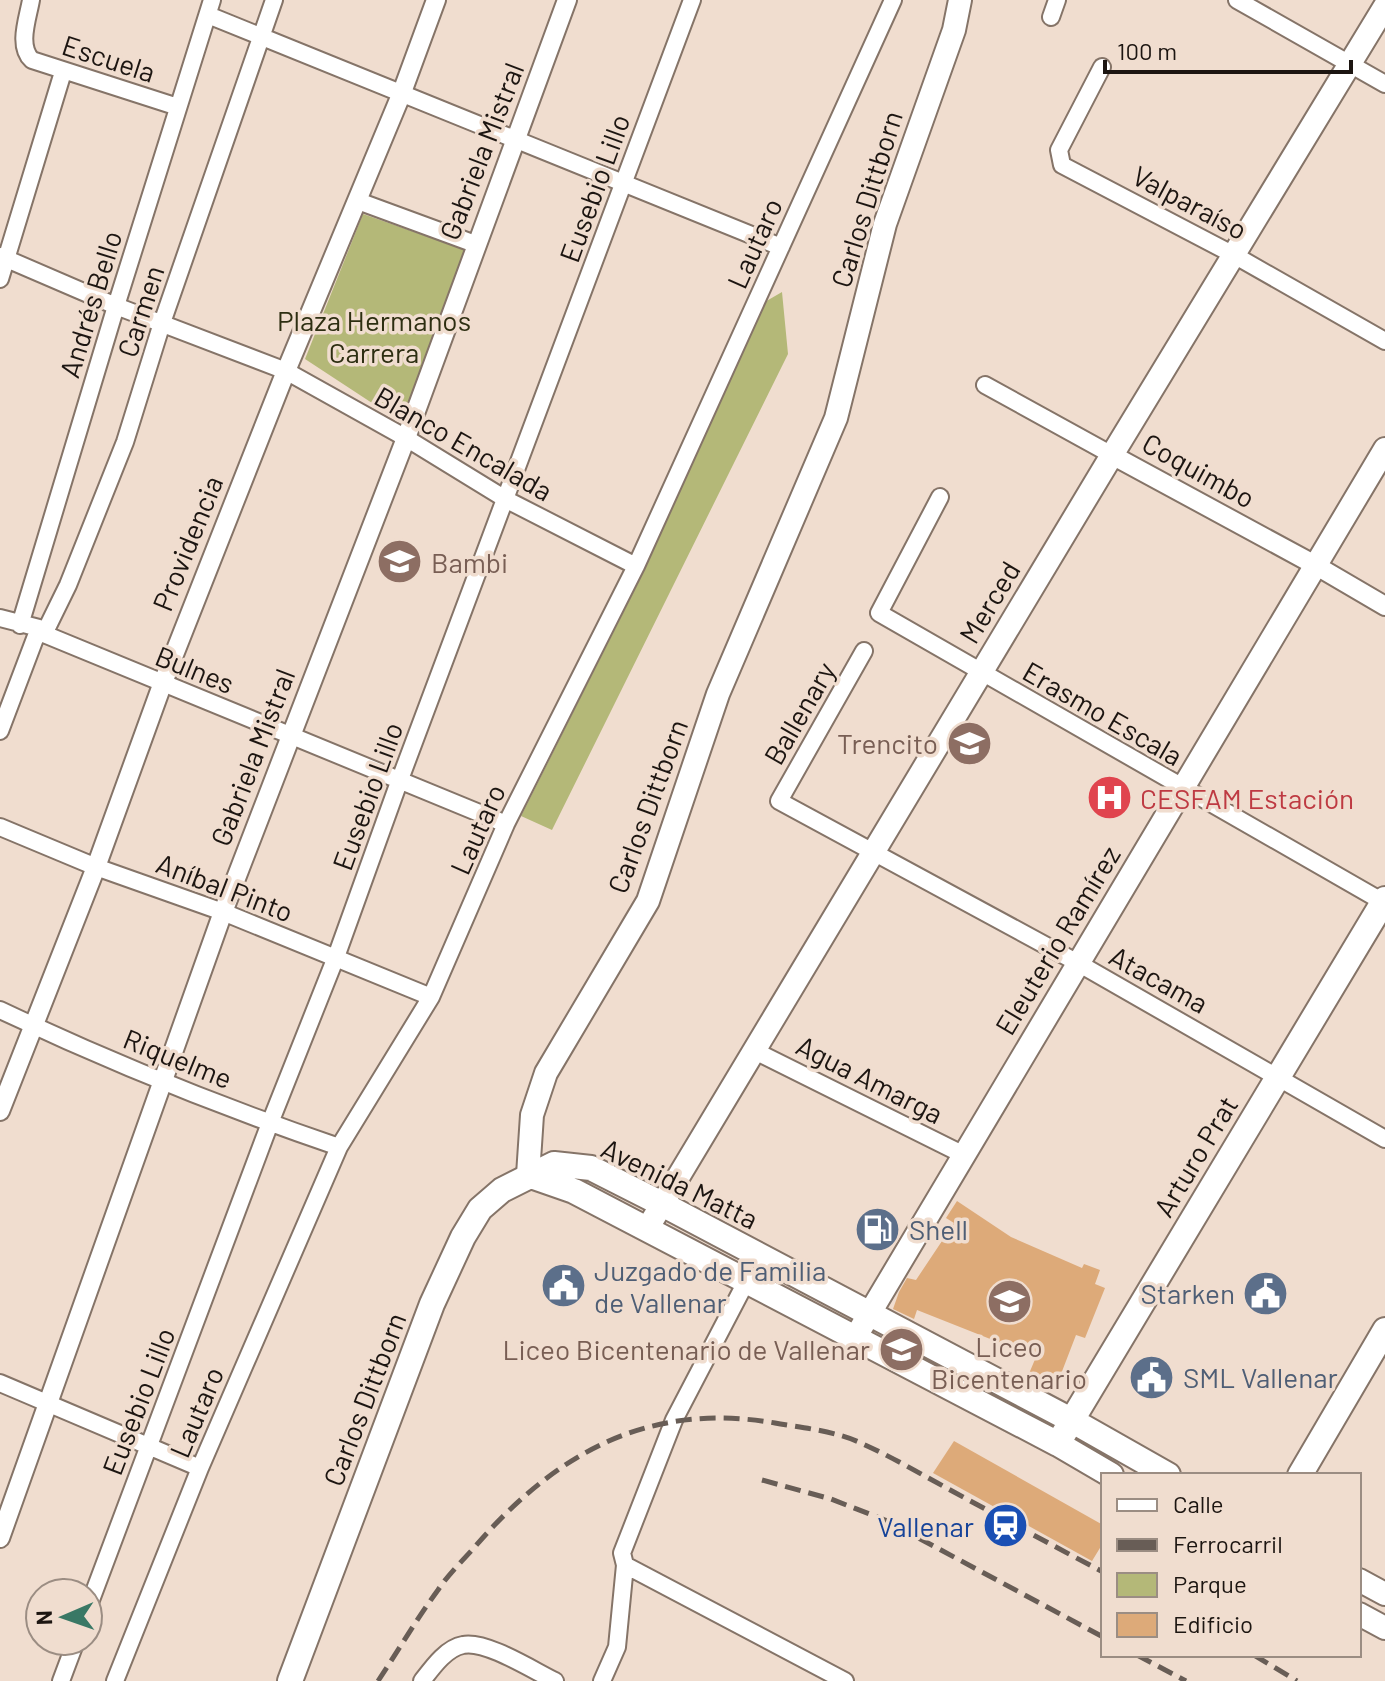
<svg xmlns="http://www.w3.org/2000/svg" width="1385" height="1681" viewBox="0 0 1385 1681" font-family="Barlow,sans-serif">
	<style>
		.green { fill: #b4b878 }
		.building { fill: #ddaa79 }
		.lines { fill: none; stroke-linecap: round; stroke-linejoin: round }
		.minor-casing { stroke: #857468; stroke-width: 20 }
		.tertiary-casing { stroke: #857468; stroke-width: 22 }
		.secondary-casing { stroke: #857468; stroke-width: 26 }
		.primary-casing { stroke: #857468; stroke-width: 28 }
		.minor { stroke: #fff; stroke-width: 16 }
		.tertiary { stroke: #fff; stroke-width: 18 }
		.secondary { stroke: #fff; stroke-width: 22 }
		.primary { stroke: #fff; stroke-width: 24 }
		.rail { stroke: #685d56; stroke-width: 5; stroke-dasharray: 16 8; stroke-linecap: butt }
		.labels { text-anchor: middle; dominant-baseline: central; stroke-width: 7; stroke-linejoin: round; paint-order: stroke }
		.street-label { font-size: 28px; fill: #1c1511; stroke: #f0ddcf }
		.park-label { font-size: 28px; fill: #2d2e11; stroke: #f0ddcf }
		.education-label { font-size: 28px; fill: #785e54; stroke: #f0ddcf; text-anchor: end }
		.health-label { font-size: 28px; fill: #be3a42; stroke: #f0ddcf; text-anchor: start }
		.service-label { font-size: 28px; fill: #4e5e75; stroke: #f0ddcf; text-anchor: start }
		.transit-label { font-size: 28px; fill: #164399; stroke: #f0ddcf; text-anchor: end }
	</style>
	<rect width="100%" height="100%" fill="#f0ddcf"/>
	<path class="green" d="M363,214l103,36 -65,172 -96,-63z
		M782,292l6,62 -236,476 -31,-14 118,-235 124,-278z"/>
	<path class="building" d="M957,1201l54,36 71,31 2,-4 16,6 -5,14 10,4 -20,50 -9,-3 -20,52 -28,-11 8,-19 -119,-47 -3,9 -21,-10 6,-17 8,-14 9,2 38,-57 -8,-5z
		M954,1441l149,84v18l-11,18 -159,-88z"/>
	<g class="lines">
		<defs>
			<path id="minor" d="M31,0c-3,18 -14,46 1,60l146,47
				M1237,0l148,84
				M208,15l573,232
				M1051,17l6,-17
				M1102,67l-43,83 3,15 172,90 151,86
				M358,201l117,43
				M0,256l116,50 170,65 120,67 101,62 129,66
				M0,279l63,-207
				M985,385l127,70
				M940,497l-61,116 506,290
				M0,618l39,10 5,6 462,190
				M20,625l96,-319 96,-306
				M44,634l24,-49 57,-143 37,-119 112,-323
				M864,651l-85,150 299,162 307,176
				M0,731l39,-103
				M0,827l96,40 127,45 208,85
				M0,1010c110,52 224,98 339,137
				M753,1050l211,105
				M746,1282l-72,138 -52,133 3,12 220,116
				M0,1383l200,85
				M88,1608l182,-485 66,-166 63,-175 293,-782
				M61,1681l15,-40
				M115,1681l85,-213 139,-321 92,-150 75,-173 130,-258 257,-566
				M422,1681c10,-13 24,-33 41,-36 23,-5 71,26 92,36
				M602,1681l15,-34 8,-82"/>
			<path id="tertiary" d="M1112,455l203,110 70,41
				M0,1111l96,-244 66,-182 124,-314 115,-276 35,-95
				M0,1538l223,-626 183,-474 161,-438"/>
			<path id="secondary" d="M528,1175l4,-60 14,-42 102,-172 70,-207 118,-276 49,-194 69,-194 6,-30
				M647,1229l465,-774 273,-449
				M855,1338l530,-889
				M1359,1580l26,14
				M1359,1614l26,14"/>
			<path id="primary" d="M528,1175l46,16 484,253 53,31
				M1063,1435l322,-536
				M1300,1475l85,-145
				M290,1681l142,-377 31,-67 17,-28 22,-19 52,-26 37,4 71,36 409,216 97,55"/>
		</defs>
		<use href="#minor" class="minor-casing"/>
		<use href="#tertiary" class="tertiary-casing"/>
		<use href="#secondary" class="secondary-casing"/>
		<use href="#primary" class="primary-casing"/>
		<use href="#minor" class="minor"/>
		<use href="#tertiary" class="tertiary"/>
		<use href="#secondary" class="secondary"/>
		<use href="#primary" class="primary"/>
		<path class="rail" d="M762,1480l69,19 54,21 218,117
			M1137,1655l49,26
			M1254,1655l43,26
			M378,1681c20,-30 38,-61 60,-91 10,-15 23,-28 35,-41 81,-95 174,-148 302,-126 28,5 62,8 88,21 27,12 54,28 80,42 53,29 107,58 160,86"/>
	</g>
	<defs>
		<symbol id="school-disc" viewBox="-11 -11 22 22"><circle r="9.5" fill="#8d6e63" stroke="#f0ddcf"/><path d="M0-5L7-2L0 1L-7-2ZM-4 1L0 2.5L4 1V4Q0 6-4 4Z" fill="#fff"/></symbol>
		<symbol id="hospital-disc" viewBox="-11 -11 22 22"><circle r="9.5" fill="#e0444e" stroke="#f0ddcf"/><path d="M-5-5h3v3.5h4V-5h3V5h-3V1.5h-4V5h-3Z" fill="#fff"/></symbol>
		<symbol id="fuel-disc" viewBox="-11 -11 22 22"><circle r="9.5" fill="#5c6f8a" stroke="#f0ddcf"/><path d="M-5.5-6h7V0h2V4h1.3V-2.5L3-4.5l.8-.8L6-3V5H2.5V1h-1V6h-7ZM-4.2-4.7v3.2H.2V-4.7Z" fill="#fff"/></symbol>
		<symbol id="civic-disc" viewBox="-11 -11 22 22"><circle r="9.5" fill="#5c6f8a" stroke="#f0ddcf"/><path d="M-.6-6.5H3V-4.5H.6V-3L4-1V1h2V6H-6V1h2V-1L-.6-3ZM-1.2 2.5V6h2.4V2.5Z" fill="#fff"/></symbol>
		<symbol id="station-disc" viewBox="-11 -11 22 22"><circle r="9.5" fill="#1a4fb4" stroke="#f0ddcf"/><path d="M-3-6H3Q5-6 5-4V2Q5 4 3 4L4.5 6H3L1.5 4h-3L-3 6H-4.5L-3 4Q-5 4-5 2V-4Q-5-6-3-6ZM-3.5-4v3h7v-3ZM-3.5 1v1.5H-2V1ZM2 1v1.5H3.5V1Z" fill="#fff"/></symbol>
	</defs>
	<g fill-rule="evenodd">
		<use href="#school-disc" x="374" y="536" width="51" height="51"/>
		<use href="#school-disc" x="944" y="718" width="51" height="51"/>
		<use href="#hospital-disc" x="1084" y="772" width="51" height="51"/>
		<use href="#fuel-disc" x="852" y="1204" width="51" height="51"/>
		<use href="#civic-disc" x="538" y="1260" width="51" height="51"/>
		<use href="#civic-disc" x="1240" y="1268" width="51" height="51"/>
		<use href="#school-disc" x="984" y="1276" width="51" height="51"/>
		<use href="#school-disc" x="876" y="1324" width="51" height="51"/>
		<use href="#civic-disc" x="1126" y="1352" width="51" height="51"/>
		<use href="#station-disc" x="980" y="1500" width="51" height="51"/>
	</g>
	<g class="labels">
		<g class="street-label">
			<text transform="translate(109 58) rotate(18)">Escuela</text>
			<text transform="translate(481 151) rotate(-69)">Gabriela Mistral</text>
			<text transform="translate(594 188) rotate(-70)">Eusebio Lillo</text>
			<text transform="translate(866 199) rotate(-73)">Carlos Dittborn</text>
			<text transform="translate(1190 202) rotate(28)">Valparaíso</text>
			<text transform="translate(754 243) rotate(-66)">Lautaro</text>
			<text transform="translate(90 304) rotate(-73)">Andrés Bello</text>
			<text transform="translate(140 311) rotate(-72)">Carmen</text>
			<text transform="translate(464 443) rotate(30)">Blanco Encalada</text>
			<text transform="translate(1199 470) rotate(29)">Coquimbo</text>
			<text transform="translate(187 543) rotate(-68)">Providencia</text>
			<text transform="translate(989 602) rotate(-59)">Merced</text>
			<text transform="translate(195 669) rotate(22)">Bulnes</text>
			<text transform="translate(799 713) rotate(-60)">Ballenary</text>
			<text transform="translate(1103 713) rotate(30)">Erasmo Escala</text>
			<text transform="translate(252 757) rotate(-69)">Gabriela Mistral</text>
			<text transform="translate(367 796) rotate(-70)">Eusebio Lillo</text>
			<text transform="translate(647 806) rotate(-70)">Carlos Dittborn</text>
			<text transform="translate(477 829) rotate(-66)">Lautaro</text>
			<text transform="translate(225 887) rotate(21)">Aníbal Pinto</text>
			<text transform="translate(1057 940) rotate(-59)">Eleuterio Ramírez</text>
			<text transform="translate(1159 979) rotate(29)">Atacama</text>
			<text transform="translate(178 1058) rotate(22)">Riquelme</text>
			<text transform="translate(870 1079) rotate(27)">Agua Amarga</text>
			<text transform="translate(1195 1156) rotate(-59)">Arturo Prat</text>
			<text transform="translate(680 1183) rotate(26)">Avenida Matta</text>
			<text transform="translate(364 1399) rotate(-69)">Carlos Dittborn</text>
			<text transform="translate(138 1401) rotate(-69)">Eusebio Lillo</text>
			<text transform="translate(196 1412) rotate(-67)">Lautaro</text>
		</g>
		<g class="park-label">
			<text x="374" y="320">Plaza Hermanos<tspan x="374" dy="32">Carrera</tspan></text>
		</g>
		<g class="education-label">
			<text x="431" y="562" text-anchor="start">Bambi</text>
			<text x="938" y="743">Trencito</text>
			<text x="1009" y="1346" text-anchor="middle">Liceo<tspan x="1009" dy="32">Bicentenario</tspan></text>
			<text x="870" y="1349">Liceo Bicentenario de Vallenar</text>
		</g>
		<g class="health-label">
			<text x="1140" y="798">CESFAM Estación</text>
		</g>
		<g class="service-label">
			<text x="909" y="1229">Shell</text>
			<text x="594" y="1270">Juzgado de Familia<tspan x="594" dy="32">de Vallenar</tspan></text>
			<text x="1235" y="1293" text-anchor="end">Starken</text>
			<text x="1183" y="1377">SML Vallenar</text>
		</g>
		<g class="transit-label">
			<text x="974" y="1526">Vallenar</text>
		</g>
	</g>
	<rect x="1101" y="1473" width="260" height="184" fill="#f0ddcf" stroke="#9b8d83" stroke-width="2"/>
	<rect x="1117" y="1499" width="40" height="12" fill="#ffffff" stroke="#9b8d83" stroke-width="2"/>
	<text x="1173" y="1513" font-size="24" fill="#1c1511">Calle</text>
	<rect x="1117" y="1539" width="40" height="12" fill="#685d56" stroke="#9b8d83" stroke-width="2"/>
	<text x="1173" y="1553" font-size="24" fill="#1c1511">Ferrocarril</text>
	<rect x="1117" y="1573" width="40" height="24" fill="#b4b878" stroke="#9b8d83" stroke-width="2"/>
	<text x="1173" y="1593" font-size="24" fill="#1c1511">Parque</text>
	<rect x="1117" y="1613" width="40" height="24" fill="#ddaa79" stroke="#9b8d83" stroke-width="2"/>
	<text x="1173" y="1633" font-size="24" fill="#1c1511">Edificio</text>
	<g transform="translate(64 1617) rotate(268)"><circle r="38" fill="#f0ddcf" stroke="#9b8d83" stroke-width="2"/>
	<path d="M0-6L14 30L0 20L-14 30Z" fill="#397865"/>
	<text y="-12" font-size="22" font-weight="bold" text-anchor="middle" fill="#1c1511">N</text>
	</g>
	<path d="M1105 60v12h246v-12" fill="none" stroke="#1c1511" stroke-width="4"/>
	<text x="1117" y="60" font-size="24" fill="#1c1511" stroke="#f0ddcf" stroke-width="6" paint-order="stroke">100 m</text>
</svg>
